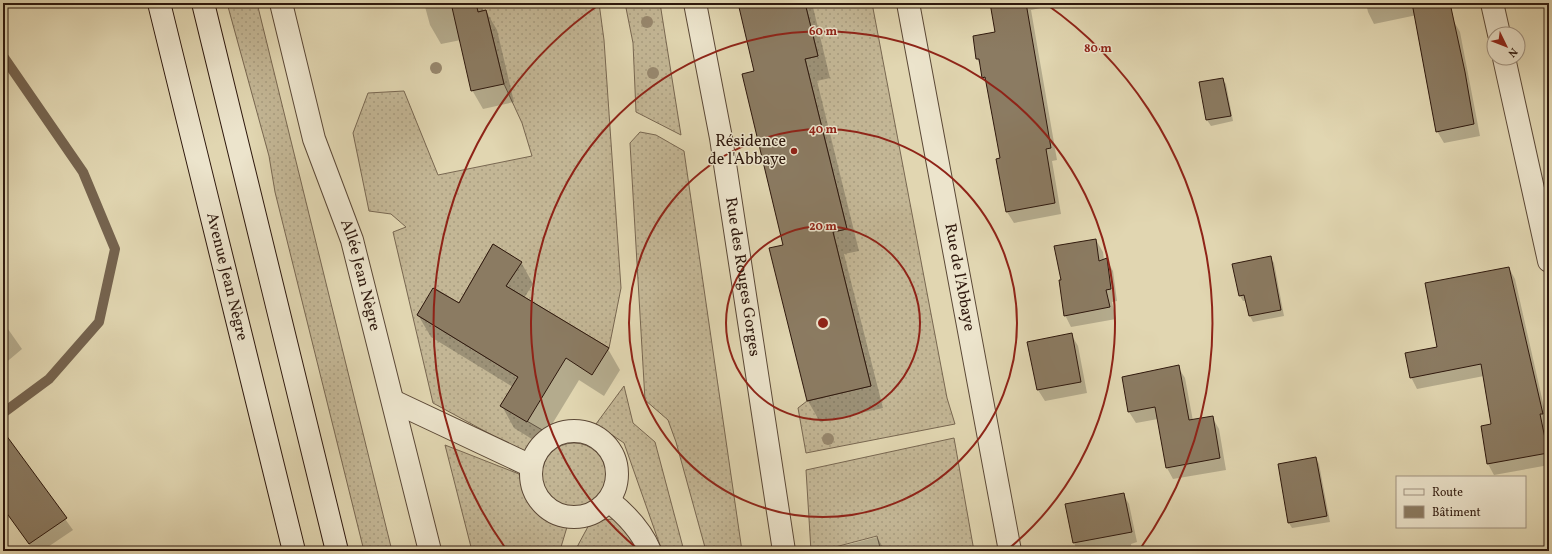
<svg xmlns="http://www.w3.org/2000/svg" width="1552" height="554" viewBox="0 0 1552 554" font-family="Vollkorn,serif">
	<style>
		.grass { fill: url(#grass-dots); stroke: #786751 }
		.shadow { fill: #0003 }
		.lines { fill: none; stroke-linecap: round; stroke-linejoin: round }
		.stream { stroke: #75634e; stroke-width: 10 }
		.building { fill: #8b7b62; stroke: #2e180d }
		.street-casing { stroke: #5b4836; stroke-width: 24 }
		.secondary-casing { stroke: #2e180d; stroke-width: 24 }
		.street { stroke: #ece4cc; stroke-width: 22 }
		.secondary { stroke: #ece4cc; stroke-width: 22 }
		.tree { fill: #97876d }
		.ring { fill: none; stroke: #8f2418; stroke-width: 2 }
		.poi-dot { fill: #8f2418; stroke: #ece4cc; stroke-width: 1.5 }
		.labels { text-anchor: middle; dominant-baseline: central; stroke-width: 3; stroke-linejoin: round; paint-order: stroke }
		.poi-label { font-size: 16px; fill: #2e180d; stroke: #ece4cc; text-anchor: end }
		.street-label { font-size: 16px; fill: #2e180d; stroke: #ece4cc }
		.centre { fill: #8f2418; stroke: #ece4cc; stroke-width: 2 }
		.ring-label { font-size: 12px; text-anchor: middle; font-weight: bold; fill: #8f2418; stroke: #ece4cc; stroke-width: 3; stroke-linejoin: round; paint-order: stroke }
	</style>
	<defs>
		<pattern id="grass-dots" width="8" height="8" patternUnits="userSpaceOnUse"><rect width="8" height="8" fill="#c3b695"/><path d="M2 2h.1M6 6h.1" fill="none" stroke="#a89c7f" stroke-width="1.8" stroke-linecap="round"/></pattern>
	</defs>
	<rect width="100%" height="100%" fill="#e1d6b1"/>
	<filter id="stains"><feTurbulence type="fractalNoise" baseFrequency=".005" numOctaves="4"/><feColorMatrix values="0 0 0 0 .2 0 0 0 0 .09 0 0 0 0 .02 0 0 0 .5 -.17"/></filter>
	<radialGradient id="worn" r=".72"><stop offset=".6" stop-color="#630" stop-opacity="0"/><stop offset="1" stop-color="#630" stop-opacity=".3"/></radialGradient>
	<path class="grass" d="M227,3h30l135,548h-28l-89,-359 -6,-36z
		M476,3h123l5,37 17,248 -12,60 -103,-62 15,-24 -28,-18 -34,59 -25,-15 -17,27 101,62 -17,29 43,25 -21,21 -90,-49 -40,-171 13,-5 -15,-13 -22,-3 -16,-78 15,-40 36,-2 34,84 94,-19 -10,-33 -18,-39 -18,-74 -8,2z
		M625,3h35l21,132 -45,-23 -3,-69z
		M805,3h67l75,395 8,26 -149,29 -8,-45 9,-7 64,-15 -38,-154 14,-3 -42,-170 13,-3z
		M640,132l16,3 28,16 58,400h-36l-30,-109 -8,-22 -23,-20 -15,-257z
		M624,386l9,37 22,19 29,109h-22l-38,-108 -28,-19z
		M954,438l20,113h-93l-4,-15 -57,15h-9l-5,-81z
		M542 475a32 32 0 1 1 64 0a32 32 0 1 1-64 0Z
		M445,445l74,29c8,30 17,46 48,53l-6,20 -6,4h-83z
		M613,519l17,10 7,22h-65l5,-4 14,-26z"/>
	<path class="shadow" d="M424,3h57l3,9 2,-1 11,19 17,72 -31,7 -11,-19 -11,-50 -20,4 -11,-19z
		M739,3h73l18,75 -13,3 42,170 -15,3 39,154 -63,14 -12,-21 -53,-329z
		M991,3h64v2l-24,5 26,150 -5,1 9,53 -47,9 -7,-11 -6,-53 -13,-74 -5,-8 -2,-11 -4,-7 19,-26z
		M1366,3h68l2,8 -62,13 -6,-12z
		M1453,20l7,12 20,104 -36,7 -7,-12z
		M1222,79l4,5 7,37 -22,5 -4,-6 -7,-37z
		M1096,240l7,12 1,8 2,-1 7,12 4,30 -5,1 4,17 -45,8 -6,-12 -3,-35z
		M1270,257l4,6 10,53 -31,6 -3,-6 -3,-15h-4l-3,-5z
		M521,262l12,22 -9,14 84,51 12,21 -16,26 -25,-16 -39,64 -26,-16 -12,-22 11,-19 -82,-50 -13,-22 41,-11z
		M1509,268l6,11 33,146 -2,1 3,16v23l-55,10 -6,-11 -6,-37 11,-2 -9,-49 -67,13 -6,-12z
		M3,322l19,27 -19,16z
		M1071,334l7,12 9,47 -42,8 -7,-11 -9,-48z
		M1178,367l7,11 8,43 19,-4 7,12 7,41 -53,9 -6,-11 -9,-49 -22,4 -7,-11 -6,-35z
		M3,433l70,97 -31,21h-8l-31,-43z
		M1316,458l3,6 11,58 -38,6 -3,-5z
		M1123,494l6,10 8,38 -6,2 1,7h-56l-9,-47z
		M877,537l8,14h-61z"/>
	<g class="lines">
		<path class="stream" d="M3,56l80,116 32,77 -16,73 -50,57 -46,34"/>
	</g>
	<path class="building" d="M451,3h25l2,9 8,-2 18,74 -33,7z
		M738,3h67l13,53 -13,3 42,170 -14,3 38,154 -64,15 -38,-153 14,-3 -41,-171 12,-3z
		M990,3h36l25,145 -5,1 9,54 -49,9 -10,-53 4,-1 -15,-81 -3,1 -3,-19h-3l-3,-23 22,-4z
		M1412,3h38l15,69 9,52 -38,8z
		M1223,78l8,38 -25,4 -7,-38z
		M1096,239l3,22 8,-3 4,31 -5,1 4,17 -46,9 -5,-36h2l-7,-34z
		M493,244l29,18 -16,24 103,62 -17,27 -26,-17 -39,64 -27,-16 18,-29 -101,-62 16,-27 26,15z
		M1271,256l10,54 -32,6 -5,-21 -5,1 -7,-32z
		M1509,267l34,147h-3l8,39 -61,11 -6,-38 10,-2 -10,-60 -71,14 -5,-25 32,-6 -12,-64z
		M1072,333l9,49 -44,8 -10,-48z
		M1179,365l10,55 24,-4 7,42 -54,10 -11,-61 -27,5 -6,-35z
		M3,431l64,87 -38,26 -26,-36z
		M1316,457l11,59 -39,7 -10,-59z
		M1124,493l8,39 -59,11 -8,-39z"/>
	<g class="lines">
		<defs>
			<g id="street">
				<path id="s1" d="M281,3l33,136 38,101 78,311"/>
				<path id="s2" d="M695,3l26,135 63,413"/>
				<path id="s3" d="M908,3l102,548"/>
				<path d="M1492,3l7,31"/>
				<path d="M1504,58l45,203"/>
				<path d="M393,401l138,65"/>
				<circle cx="574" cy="474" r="43"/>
				<path d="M609,501c18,14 32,29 41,50"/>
			</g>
			<g id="secondary">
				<path id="s4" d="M159,3l135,548"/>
				<path d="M203,3l134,548"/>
			</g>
		</defs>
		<use href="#street" class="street-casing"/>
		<use href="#secondary" class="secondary-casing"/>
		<use href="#street" class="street"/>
		<use href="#secondary" class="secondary"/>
	</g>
	<g class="tree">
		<circle cx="647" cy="22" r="6"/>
		<circle cx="436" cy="68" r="6"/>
		<circle cx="653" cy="73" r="6"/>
		<circle cx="828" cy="439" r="6"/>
	</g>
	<g class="ring">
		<circle cx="823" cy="323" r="97"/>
		<circle cx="823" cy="323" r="194"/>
		<path d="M639 550A292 292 0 1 1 1007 550"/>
		<path d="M506 549A389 389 0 0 1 600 4M1046 4A389 389 0 0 1 1140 549"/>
	</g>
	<circle class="poi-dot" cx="794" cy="151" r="4"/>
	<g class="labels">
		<g class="poi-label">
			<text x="786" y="142">Résidence<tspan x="786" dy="18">de l'Abbaye</tspan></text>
		</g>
		<g class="street-label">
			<text stroke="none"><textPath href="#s1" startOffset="284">Allée Jean Nègre</textPath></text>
			<text stroke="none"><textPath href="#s4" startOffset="282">Avenue Jean Nègre</textPath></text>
			<text stroke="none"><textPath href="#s2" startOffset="278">Rue des Rouges Gorges</textPath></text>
			<text stroke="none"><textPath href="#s3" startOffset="279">Rue de l'Abbaye</textPath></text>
		</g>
	</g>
	<circle cx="823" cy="323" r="6" class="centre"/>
	<g class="ring-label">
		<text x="823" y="35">60 m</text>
		<text x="1098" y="52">80 m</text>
		<text x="823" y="133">40 m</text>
		<text x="823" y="230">20 m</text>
	</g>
	<rect width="1552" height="554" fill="none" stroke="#e1d6b1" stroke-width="16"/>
	<rect x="4" y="4" width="1544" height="546" fill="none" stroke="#2e180d" stroke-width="2"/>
	<rect x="8" y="8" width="1536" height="538" fill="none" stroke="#2e180d"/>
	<rect x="1396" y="476" width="130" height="52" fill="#ece4cc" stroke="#a09280"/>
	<rect x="1404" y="489" width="20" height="6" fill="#ece4cc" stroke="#a09280"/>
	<text x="1432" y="496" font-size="12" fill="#2e180d">Route</text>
	<rect x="1404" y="506" width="20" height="12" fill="#8b7b62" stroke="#a09280"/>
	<text x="1432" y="516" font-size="12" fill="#2e180d">Bâtiment</text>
	<g transform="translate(1506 46) rotate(133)"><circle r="19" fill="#ece4cc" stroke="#a09280"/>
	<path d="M0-3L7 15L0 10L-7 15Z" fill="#8f2418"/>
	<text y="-6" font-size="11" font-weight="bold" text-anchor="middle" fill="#2e180d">N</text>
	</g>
	<rect width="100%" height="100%" filter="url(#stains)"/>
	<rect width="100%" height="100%" fill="url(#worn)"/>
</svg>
